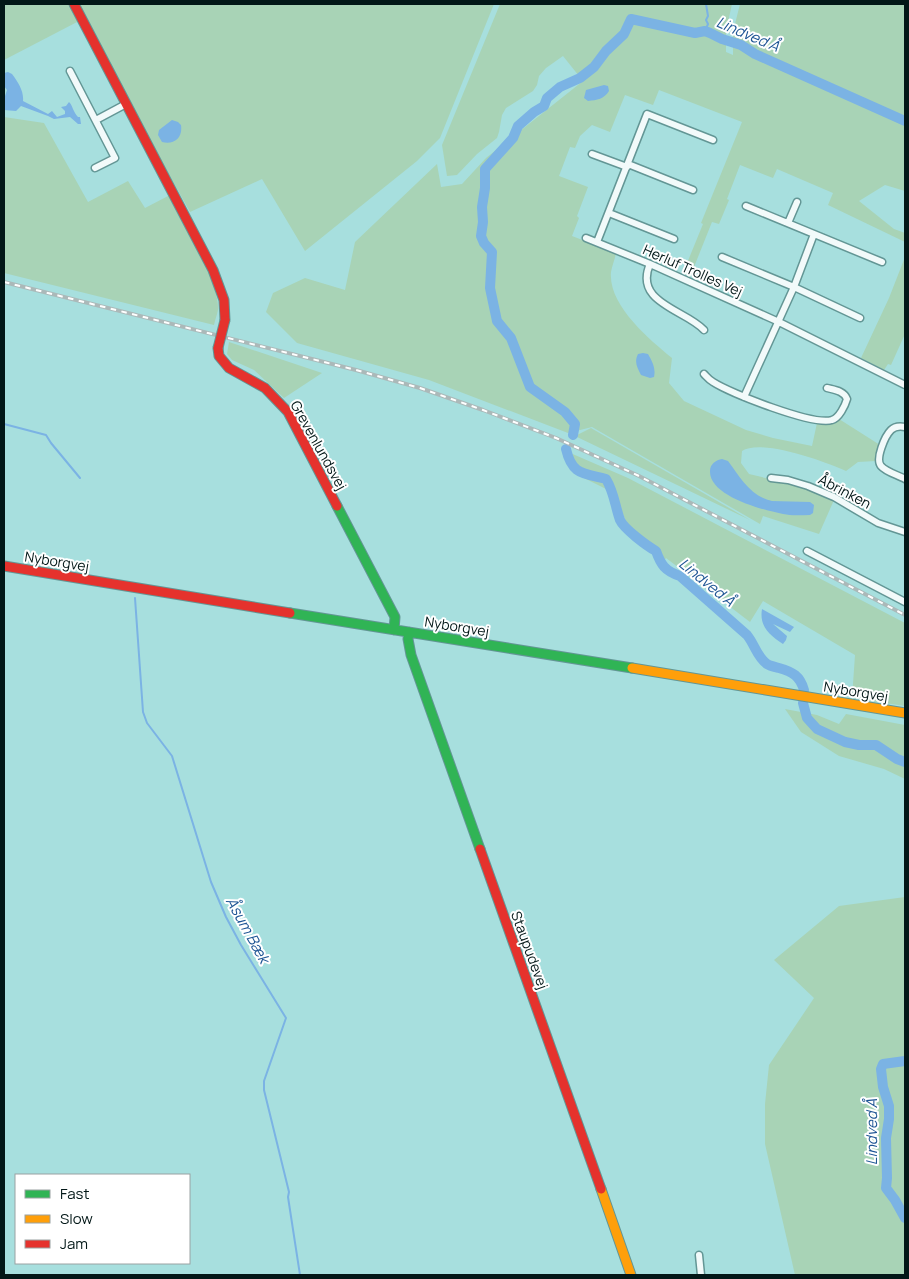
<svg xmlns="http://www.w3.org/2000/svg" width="909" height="1279" viewBox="0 0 909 1279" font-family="Manrope,sans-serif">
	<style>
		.green { fill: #a8d3b6 }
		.water { fill: #7bb3e4 }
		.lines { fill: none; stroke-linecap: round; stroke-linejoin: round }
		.stream { stroke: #7bb3e4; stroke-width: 2 }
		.river { stroke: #7bb3e4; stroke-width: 10 }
		.street-casing { stroke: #639695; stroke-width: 9 }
		.fast-casing { stroke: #639695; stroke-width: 11 }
		.slow-casing { stroke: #639695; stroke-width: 11 }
		.jam-casing { stroke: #639695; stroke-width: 11 }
		.street { stroke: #f2fafa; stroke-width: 6 }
		.fast { stroke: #30b455; stroke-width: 9 }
		.slow { stroke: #ff9f0a; stroke-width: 9 }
		.jam { stroke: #e5322d; stroke-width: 9 }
		.rail-casing { stroke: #abb9b9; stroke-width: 4 }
		.rail { stroke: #fff; stroke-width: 2; stroke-dasharray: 5.5; stroke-linecap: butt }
		.jam-bridge-casing { stroke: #639695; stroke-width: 11; stroke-linecap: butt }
		.jam-bridge { stroke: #e5322d; stroke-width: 9 }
		.labels { text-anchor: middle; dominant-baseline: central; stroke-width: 4; stroke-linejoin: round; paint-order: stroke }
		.street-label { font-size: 14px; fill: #021717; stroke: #fff }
		.water-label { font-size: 15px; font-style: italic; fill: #1d5494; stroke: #fff }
	</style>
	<rect width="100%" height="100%" fill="#a7dfde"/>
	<path class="green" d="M4,4h66l9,17 -75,39z
		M78,4h416l-54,134 -23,23 -112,90 -43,-72 -72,33 -48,-86z
		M500,4h232l-6,27v21l7,3v-23l7,-28h165v187l-20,-6 -26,16 35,28 11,4v9l-77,-37 5,-12 -56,-24 -4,9 -33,-13 -13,34 2,1 -10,24 -7,-2 -22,55 -7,-4 20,-49 -2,-1 41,-101 -83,-32 -6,15 -28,-10 -15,37 -18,-7 -12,11 -5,12 -5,-1 -11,29 29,11 -11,29 2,2 -7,18 44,17c-1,6 -4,13 -5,19 -3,33 38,67 61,86l-3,25 15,18 62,29 27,8 39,8 5,-23 15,1 7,-5 41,26 -4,16 -18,1 -12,9c-20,-9 -85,-33 -104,-20l-1,12 8,11 58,14 27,12 -15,34 -56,-18 -3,8 -168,-97 -24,6 -139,-53 -132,-37 -31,-31 7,-19 32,-15 40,12 10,-48 82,-78 4,23 21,-3 24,-26 97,-77 -20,-25 -17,12 -7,8 -2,9 -4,6 -27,17 -4,7 -3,17 -2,6 -20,16 -20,21 -10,1 -5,-31z
		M4,117l40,6 44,79 40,-21 17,27 25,-13c13,26 50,88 48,115 -1,5 -3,10 -4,15l-210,-52z
		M905,257v77l-14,31 -3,-1 -4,6 -23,-12 28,-60z
		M229,342l93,31 -38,25 -30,-28 -22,-10 -5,-6z
		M591,428l159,92 -175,-84z
		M568,452l60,26 277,145v83l-53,-8 3,-43 -92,-54 -13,21 -84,-64 -2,3 -36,-35 -14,-33 -36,-18z
		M785,709l32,6 22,9 7,-10 59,11v54l-21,-10 -45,-13 -38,-24z
		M905,897v378h-110l-30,-131v-40l4,-39 45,-67 -40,-38 65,-54z"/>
	<path class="water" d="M8,72l4,2c6,8 12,17 11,27l25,13 4,-3 5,6 8,-3v-3l-4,-4 5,-1 3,-4c4,4 4,10 9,15h2l1,7h-3l-8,-7 -16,2 -6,-3 -27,-10 -5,5 -12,-1v-11l3,-9 -3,-4v-13z
		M604,85l4,1 1,5c-5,8 -12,9 -21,10l-4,-3 2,-8z
		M172,120l6,2 3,3c2,13 -7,20 -19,17l-4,-7 1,-5z
		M643,353l5,1c4,7 8,14 6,23l-4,1 -9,-3c-4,-8 -7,-13 -3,-21z
		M722,459l6,2c12,16 23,36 44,40l38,1 4,3 -1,8 -3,2c-9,0 -18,1 -27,-1 -20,-4 -74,-18 -73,-43 0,-7 6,-11 12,-12z
		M762,609l32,18 -4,5 -17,-8 14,12 -1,4 -3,4c-13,-9 -24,-17 -21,-35z"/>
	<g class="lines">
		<path class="stream" d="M705,31l3,-7 -2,-4 2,-4 -2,-12
			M4,424l42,11 5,8 29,35
			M135,598l8,114 4,11 25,33 39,126 15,35 15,28 45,73 -22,63v9l25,102 -1,5 12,78"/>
		<path class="river" d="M573,435l2,-11 -10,-12 -35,-25 -19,-49 -14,-17 -7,-33 2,-36 -8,-9 -3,-7 2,-14 -1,-15 3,-19v-19l28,-31 5,-12 16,-14 10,-6 3,-8 13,-11 20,-9 14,-11 12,-16 18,-17 7,-15 64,14 10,-2 5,2 12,6 19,6 14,9 150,67
			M566,449c6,26 17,24 40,30 8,13 9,27 14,41 4,9 27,26 36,31 5,14 9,20 24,25l67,59c8,10 10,22 20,29 3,2 8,3 12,4 14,4 21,8 25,22
			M803,703l4,15 10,11 28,13 14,3h17l21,14 8,3
			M905,1061l-22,3 -2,5 2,18 6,19v13l-3,19 1,40 -1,10 9,12 10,18"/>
		<defs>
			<path id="street" d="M70,71l45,87 -20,10
				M96,120l30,-16
				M592,154l35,13
				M628,164l65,26
				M746,206l136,56
				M609,213l65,26
				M788,223l9,-21
				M586,238l64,26 129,58 126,63
				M597,242l50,-128 66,26
				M722,257l72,30 66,31
				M650,264c-17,39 36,46 54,66
				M704,374c3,3 5,6 9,8 17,11 100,44 119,38 7,-2 13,-14 15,-21 -3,-8 -12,-9 -20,-11
				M744,397l50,-110 20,-53
				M905,427c-5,-1 -10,-1 -14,3 -6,6 -16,29 -10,36 5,6 17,9 24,13
				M771,478l17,2 20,6 26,11 44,26 27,9
				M807,551l98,51
				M699,1255l2,20"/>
			<path id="fast" d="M337,506l58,111 -1,13
				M290,613l342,55
				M409,632l-1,7 3,16 69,194"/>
			<path id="slow" d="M632,668l273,45
				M601,1189l30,86"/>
			<path id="jam" d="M74,4l139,266 11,30 1,20
				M218,348l1,8 10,12 36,20 23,24 49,94
				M4,566l286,47
				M480,849l121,340"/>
		</defs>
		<use href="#street" class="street-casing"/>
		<use href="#fast" class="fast-casing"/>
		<use href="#slow" class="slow-casing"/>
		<use href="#jam" class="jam-casing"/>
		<use href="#street" class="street"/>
		<use href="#fast" class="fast"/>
		<use href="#slow" class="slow"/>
		<use href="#jam" class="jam"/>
		<defs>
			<path id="rail" d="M4,282l352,88 64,18 63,22 73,28 83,38 266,139"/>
		</defs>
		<use href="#rail" class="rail-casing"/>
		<use href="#rail" class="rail"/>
		<defs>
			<path id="jam-bridge" d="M218,348l7,-28"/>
		</defs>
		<use href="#jam-bridge" class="jam-bridge-casing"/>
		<use href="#jam-bridge" class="jam-bridge"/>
	</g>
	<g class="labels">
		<g class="street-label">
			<text transform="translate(693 270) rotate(24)">Herluf Trolles Vej</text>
			<text transform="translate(319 445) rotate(61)">Grevenlundsvej</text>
			<text transform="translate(845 491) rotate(28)">Åbrinken</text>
			<text transform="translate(57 561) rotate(9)">Nyborgvej</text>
			<text transform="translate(457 626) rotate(9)">Nyborgvej</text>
			<text transform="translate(856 691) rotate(9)">Nyborgvej</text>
			<text transform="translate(530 950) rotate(70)">Staupudevej</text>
		</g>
		<g class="water-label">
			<text transform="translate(748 34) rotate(23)">Lindved Å</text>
			<text transform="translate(707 582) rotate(39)">Lindved Å</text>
			<text transform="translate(248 930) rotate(61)">Åsum Bæk</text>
			<text transform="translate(871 1132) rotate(-90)">Lindved Å</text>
		</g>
	</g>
	<rect width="909" height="1279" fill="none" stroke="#021717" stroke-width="10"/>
	<rect x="15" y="1174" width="175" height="90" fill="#ffffff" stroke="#9aa2a2"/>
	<rect x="25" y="1190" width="25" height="8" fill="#30b455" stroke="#9aa2a2"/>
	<text x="60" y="1199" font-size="15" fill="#021717">Fast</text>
	<rect x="25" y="1215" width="25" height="8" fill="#ff9f0a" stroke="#9aa2a2"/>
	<text x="60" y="1224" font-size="15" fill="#021717">Slow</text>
	<rect x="25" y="1240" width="25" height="8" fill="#e5322d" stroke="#9aa2a2"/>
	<text x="60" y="1249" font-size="15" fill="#021717">Jam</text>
</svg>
